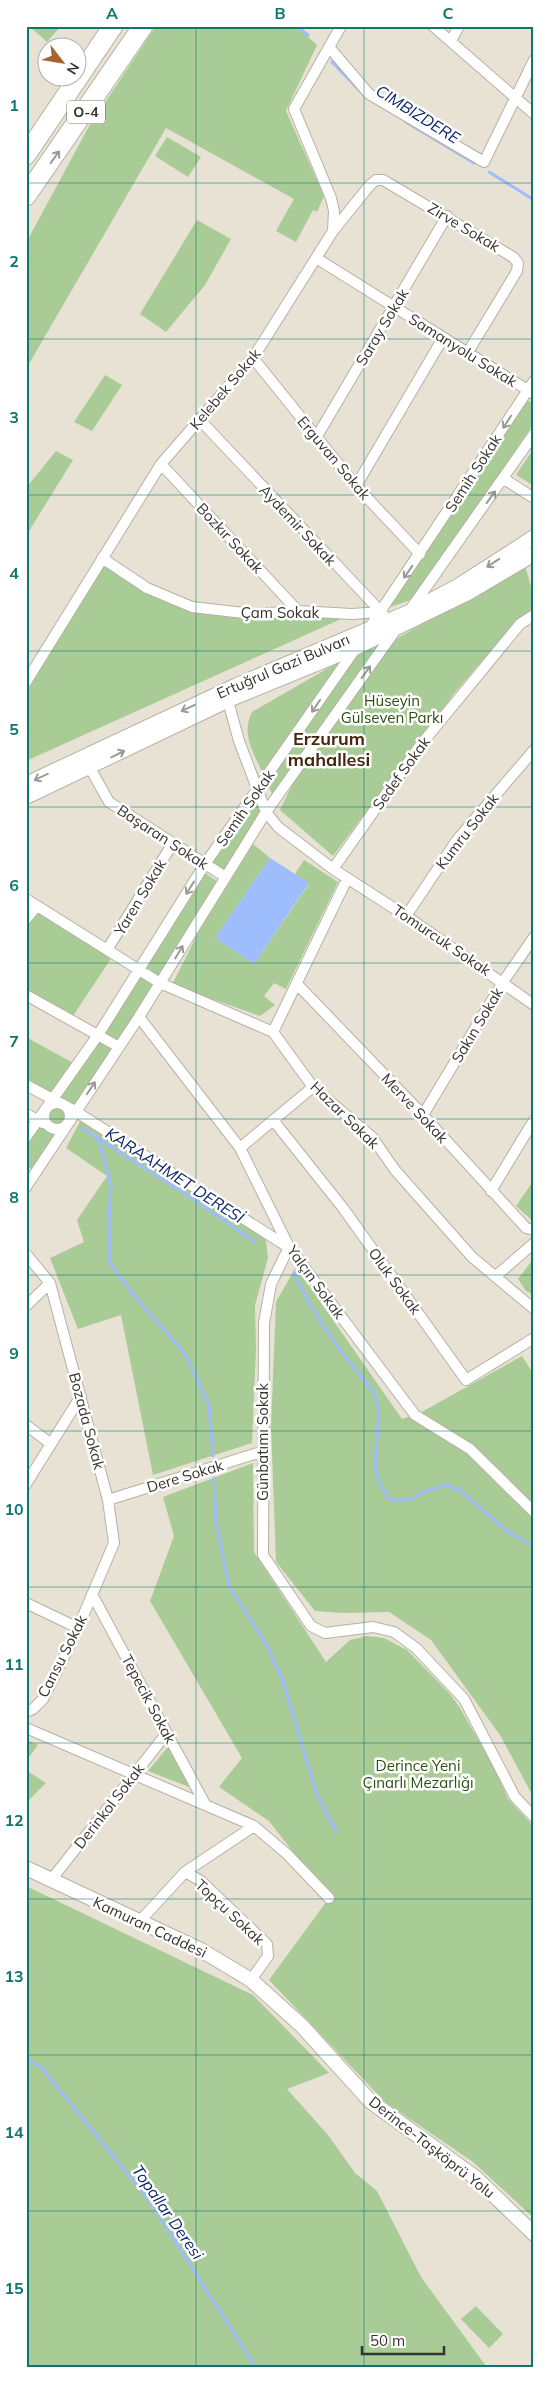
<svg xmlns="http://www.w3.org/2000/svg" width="560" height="2394" viewBox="0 0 560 2394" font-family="Mulish,sans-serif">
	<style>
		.green { fill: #a9cb96 }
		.water { fill: #9ebdfc }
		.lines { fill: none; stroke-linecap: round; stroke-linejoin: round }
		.stream { stroke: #9ebdfc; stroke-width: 3 }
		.street-casing { stroke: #b6b1a3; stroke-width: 12 }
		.secondary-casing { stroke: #b6b1a3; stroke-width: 16 }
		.highway-casing { stroke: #b6b1a3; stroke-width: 21 }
		.street { stroke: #fff; stroke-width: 10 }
		.secondary { stroke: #fff; stroke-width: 14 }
		.highway { stroke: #fff; stroke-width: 19 }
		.oneway { stroke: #9a9a96 }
		.grid { fill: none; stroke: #0f766e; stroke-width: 1; stroke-opacity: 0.55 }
		.labels { text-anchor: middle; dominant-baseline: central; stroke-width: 5; stroke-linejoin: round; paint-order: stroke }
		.shield { fill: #fff; stroke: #72716d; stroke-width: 1 }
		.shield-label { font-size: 14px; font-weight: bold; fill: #36342e }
		.street-label { font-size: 15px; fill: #36342e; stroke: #fff }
		.park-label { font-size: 15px; fill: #2b500f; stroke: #fff }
		.water-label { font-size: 16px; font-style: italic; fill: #09256a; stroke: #fff }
		.quarter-label { font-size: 18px; font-weight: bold; fill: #46260e; stroke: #fff }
		.neatline { fill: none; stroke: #0f766e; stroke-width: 2 }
		.grid-label { font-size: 16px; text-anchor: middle; font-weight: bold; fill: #0f766e }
	</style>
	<rect width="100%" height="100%" fill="#e7e2d4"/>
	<path class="green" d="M29,26h32l-14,16z
		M156,26h140l21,19 -31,66 38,85 -7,16 -4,-2 -17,32 -20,-11 18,-32 -128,-71 -140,241v-126l62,-115z
		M167,137l34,20 -13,20 -33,-21z
		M197,220l34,19 -26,46 -39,47 -26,-18z
		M105,375l17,10 -30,46 -18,-9z
		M527,400l7,4v19l-121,176 -25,9z
		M534,448v38l-18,-11z
		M56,451l17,9 -47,76v-48z
		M102,558l90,49 160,7 -326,147v-79z
		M525,565l9,33v12l-16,9 -62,72 -123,165 -53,-46 19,-39 90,-128z
		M379,645l-105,152 -8,-15 89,-128z
		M344,659l-82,113c-9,-21 -21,-38 -10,-60z
		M256,798l7,14 -38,59 -13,-9z
		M253,844l17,14 -55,80 39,26 55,-80 -14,-10 9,-14 34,22 -52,107 -12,-6 -10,13 11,9 -15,11 -88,-31 27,-54z
		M205,873l13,9 -60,96 -14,-9z
		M38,909l74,48 -39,59 -47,-26v-66z
		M140,976l15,9 -36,56 -15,-8z
		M26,1037l47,26 -21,30 -26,-15z
		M99,1040l14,8 -39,59 -14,-9z
		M46 1117a11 11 0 1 1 22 0a11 11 0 1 1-22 0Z
		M83,1116l182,117 3,25 -13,47 1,44 -4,94 -99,32 -32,-160 -43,14 -28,-71 34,-16 -7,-22 30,-44 -41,-28z
		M39,1126l16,8 -23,35 -6,-2v-22z
		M534,1180v42l-18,-16z
		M534,1258v37l-8,-4 -8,-12z
		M296,1267l106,152 18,-6 102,-57 12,19v423l-34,-63 -69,-95 -42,-28 -47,1 -27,-2 -39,-49 -5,-136 5,-124z
		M253,1463l1,89 72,110 24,-22 17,-4 17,2 23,12 43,44 10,14 35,61 13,30 26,28v391l-61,-56 -88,-60 -116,-122 60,-82 -60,-77 -50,-34 23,-29 -92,-157 24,-65 -11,-39z
		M26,1740l12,5 -12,16z
		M168,1747l24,41 -44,-17z
		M26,1770l20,13 -20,20z
		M26,1886l227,109 76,78 -42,16 41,46 27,38 22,18 44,86 65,89 7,2h-467z
		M476,2306l27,28 -14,14 -28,-29z"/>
	<path class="water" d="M270,858l39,25 -55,81 -39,-26z"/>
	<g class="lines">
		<path class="stream" d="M296,26l12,9
			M332,62l29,30
			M406,122l68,41
			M489,172l45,28
			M82,1128l111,71 62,43
			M98,1137l13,48 -2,35 1,43 22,30 54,62 23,51 4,50
			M294,1273l16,32 27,41 38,48 4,18 -4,53 4,18 11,17h19l17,-9 21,-6 14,6 47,41 26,14
			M214,1478l2,45 13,63 36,56 18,39 33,111 20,39
			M26,2059l15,8 108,133 107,168"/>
		<defs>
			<path id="street" d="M433,26l101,88
				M451,41l8,-15
				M329,47l40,47 115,68 50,-102
				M333,231l1,-20 -3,-13 -37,-89 47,-83
				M316,258l218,136
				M253,358l103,128 64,68
				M200,420l183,194
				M316,438l131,-222
				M161,464l137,147
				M504,479l30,19
				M356,486l87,-148
				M102,558l45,30 45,19 61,7 45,-3 54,3 28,-2
				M410,610l124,-176
				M368,630l166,-249
				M26,682l135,-218 92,-106 80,-127 37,-46 6,-5h7l130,77 5,6 -1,8 -49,81
				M228,701l11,40 27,71 12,15 55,42 73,47 128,89
				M90,768l19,34 115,74
				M333,869l86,-122 101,-123 14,-9
				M26,899l134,84 113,49 40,55 59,50 23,33 77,87 62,52
				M406,916l51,-76 77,-90
				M26,919l11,-13
				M107,950l66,-107
				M297,984l126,131 103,113 8,2
				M26,995l93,52
				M139,1017l101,131 49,99 126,168 55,34 64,63
				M273,1032l74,-153
				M26,1085l49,26 213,136
				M44 1116a13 13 0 1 1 26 0a13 13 0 1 1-26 0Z
				M26,1114l17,9
				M423,1115l80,-133 31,-45
				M273,1120l70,88 123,172 68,-42
				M26,1137l72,-102 107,-171 151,-216
				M240,1148l73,-61
				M26,1187l113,-170 127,-205 131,-184
				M491,1191l43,-71
				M289,1247l-18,37 -7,39 -1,232 48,71 14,7 48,-6 21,5 22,16 48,51 51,98 19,20
				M26,1254l24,29 58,217 6,43 -36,85 -35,71 -10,10 -7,3
				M496,1276l38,-33
				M26,1306l24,-23
				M26,1425l25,19
				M26,1484l55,-88
				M108,1500l153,-48
				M92,1594l113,210
				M26,1603l52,25
				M26,1728l228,98 33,28 42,44
				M185,1872l16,9 66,63 1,12 -17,24
				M51,1880l116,-147
				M139,1922l46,-50 69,-46"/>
			<path id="secondary" d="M26,784l211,-99 172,-73 49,-26 76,-49
				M26,797l207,-99 122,-50 113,-55 66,-39
				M26,1868l175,82 50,30 51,46 68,75 106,77 58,56"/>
			<path id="highway" d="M26,155l87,-129
				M26,196l117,-170"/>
		</defs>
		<use href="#street" class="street-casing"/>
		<use href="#secondary" class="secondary-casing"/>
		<use href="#highway" class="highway-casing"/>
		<use href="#street" class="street"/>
		<use href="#secondary" class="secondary"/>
		<use href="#highway" class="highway"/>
	</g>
	<defs><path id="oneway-shaft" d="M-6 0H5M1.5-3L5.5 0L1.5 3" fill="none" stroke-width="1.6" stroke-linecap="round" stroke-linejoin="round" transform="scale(1.25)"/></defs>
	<g class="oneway">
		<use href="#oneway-shaft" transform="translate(55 157) rotate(-54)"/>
		<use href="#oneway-shaft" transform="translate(507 422) rotate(123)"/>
		<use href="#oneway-shaft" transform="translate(491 497) rotate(-54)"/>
		<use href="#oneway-shaft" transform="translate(493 563) rotate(147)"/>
		<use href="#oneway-shaft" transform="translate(408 572) rotate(125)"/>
		<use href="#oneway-shaft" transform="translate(366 672) rotate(-54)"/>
		<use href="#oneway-shaft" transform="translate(316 706) rotate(124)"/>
		<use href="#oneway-shaft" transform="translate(188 708) rotate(155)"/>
		<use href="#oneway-shaft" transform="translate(118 754) rotate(-26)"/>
		<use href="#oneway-shaft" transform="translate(41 777) rotate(155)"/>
		<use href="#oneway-shaft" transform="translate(190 888) rotate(122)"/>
		<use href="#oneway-shaft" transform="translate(179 952) rotate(-59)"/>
		<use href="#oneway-shaft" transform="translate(91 1088) rotate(-56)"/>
	</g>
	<path class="grid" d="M196,26v2342M364,26v2342M26,183h508M26,339h508M26,495h508M26,651h508M26,807h508M26,963h508M26,1119h508M26,1275h508M26,1431h508M26,1587h508M26,1743h508M26,1899h508M26,2055h508M26,2211h508"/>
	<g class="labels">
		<rect class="shield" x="67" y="100.5" width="38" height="23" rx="4"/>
		<g class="shield-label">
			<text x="86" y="112">O-4</text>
		</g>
		<g class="street-label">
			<text transform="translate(464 227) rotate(31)">Zirve Sokak</text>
			<text transform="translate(382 327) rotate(-59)">Saray Sokak</text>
			<text transform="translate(463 350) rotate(32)">Samanyolu Sokak</text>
			<text transform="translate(225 389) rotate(-50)">Kelebek Sokak</text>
			<text transform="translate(334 458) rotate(50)">Erguvan Sokak</text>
			<text transform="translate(473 473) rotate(-57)">Semih Sokak</text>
			<text transform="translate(298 525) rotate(47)">Aydemir Sokak</text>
			<text transform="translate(230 538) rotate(47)">Bozkır Sokak</text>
			<text x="280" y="612">Çam Sokak</text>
			<text transform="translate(283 666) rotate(-23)">Ertuğrul Gazi Bulvarı</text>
			<text transform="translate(401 773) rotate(-54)">Sedef Sokak</text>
			<text transform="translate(245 808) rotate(-55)">Semih Sokak</text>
			<text transform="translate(467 831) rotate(-52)">Kumru Sokak</text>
			<text transform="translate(163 837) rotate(33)">Başaran Sokak</text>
			<text transform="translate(140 897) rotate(-59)">Yaren Sokak</text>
			<text transform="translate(442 940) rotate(34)">Tomurcuk Sokak</text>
			<text transform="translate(477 1025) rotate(-59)">Sakın Sokak</text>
			<text transform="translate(415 1108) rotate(47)">Merve Sokak</text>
			<text transform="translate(345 1115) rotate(44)">Hazar Sokak</text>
			<text transform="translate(395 1281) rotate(54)">Oluk Sokak</text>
			<text transform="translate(316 1282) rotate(54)">Yalçın Sokak</text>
			<text transform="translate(87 1421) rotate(75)">Bozada Sokak</text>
			<text transform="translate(262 1442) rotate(-90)">Günbatımı Sokak</text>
			<text transform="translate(185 1476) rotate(-17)">Dere Sokak</text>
			<text transform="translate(62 1656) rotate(-63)">Cansu Sokak</text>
			<text transform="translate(149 1699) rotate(62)">Tepecik Sokak</text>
			<text transform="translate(109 1806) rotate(-52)">Derinkol Sokak</text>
			<text transform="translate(230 1912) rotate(43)">Topçu Sokak</text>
			<text transform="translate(150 1927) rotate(25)">Kamuran Caddesi</text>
			<text transform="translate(432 2147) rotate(38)">Derince-Taşköprü Yolu</text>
		</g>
		<g class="park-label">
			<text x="392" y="700">Hüseyin<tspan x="392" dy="17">Gülseven Parkı</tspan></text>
			<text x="418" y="1765">Derince Yeni<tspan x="418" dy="17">Çınarlı Mezarlığı</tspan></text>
		</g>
		<g class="water-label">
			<text transform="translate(418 114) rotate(32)">CIMBIZDERE</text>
			<text transform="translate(175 1175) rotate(33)">KARAAHMET DERESİ</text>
			<text transform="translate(168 2212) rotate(55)">Topallar Deresi</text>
		</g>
		<g class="quarter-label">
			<text x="329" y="738">Erzurum<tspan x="329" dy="21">mahallesi</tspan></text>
		</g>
	</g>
	<rect width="560" height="2394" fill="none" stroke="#ffffff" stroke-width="55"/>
	<g transform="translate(62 62) rotate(121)"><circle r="24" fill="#ffffff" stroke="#afaeab"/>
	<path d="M0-4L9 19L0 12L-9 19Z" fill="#a66431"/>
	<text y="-8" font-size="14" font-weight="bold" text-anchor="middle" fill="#36342e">N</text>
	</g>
	<path d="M362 2346v8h82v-8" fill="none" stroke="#36342e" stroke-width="2.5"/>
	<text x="370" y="2346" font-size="15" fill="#36342e" stroke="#ffffff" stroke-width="4" paint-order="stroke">50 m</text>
	<rect x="28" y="28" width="504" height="2338" class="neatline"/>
	<g class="grid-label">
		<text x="112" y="19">A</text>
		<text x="280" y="19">B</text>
		<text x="448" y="19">C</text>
		<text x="14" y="111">1</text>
		<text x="14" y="267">2</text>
		<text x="14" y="423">3</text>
		<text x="14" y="579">4</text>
		<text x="14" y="735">5</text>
		<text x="14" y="891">6</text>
		<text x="14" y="1047">7</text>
		<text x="14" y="1203">8</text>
		<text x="14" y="1359">9</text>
		<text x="14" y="1515">10</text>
		<text x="14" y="1670">11</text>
		<text x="14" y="1826">12</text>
		<text x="14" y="1982">13</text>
		<text x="14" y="2138">14</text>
		<text x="14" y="2294">15</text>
	</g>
</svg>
